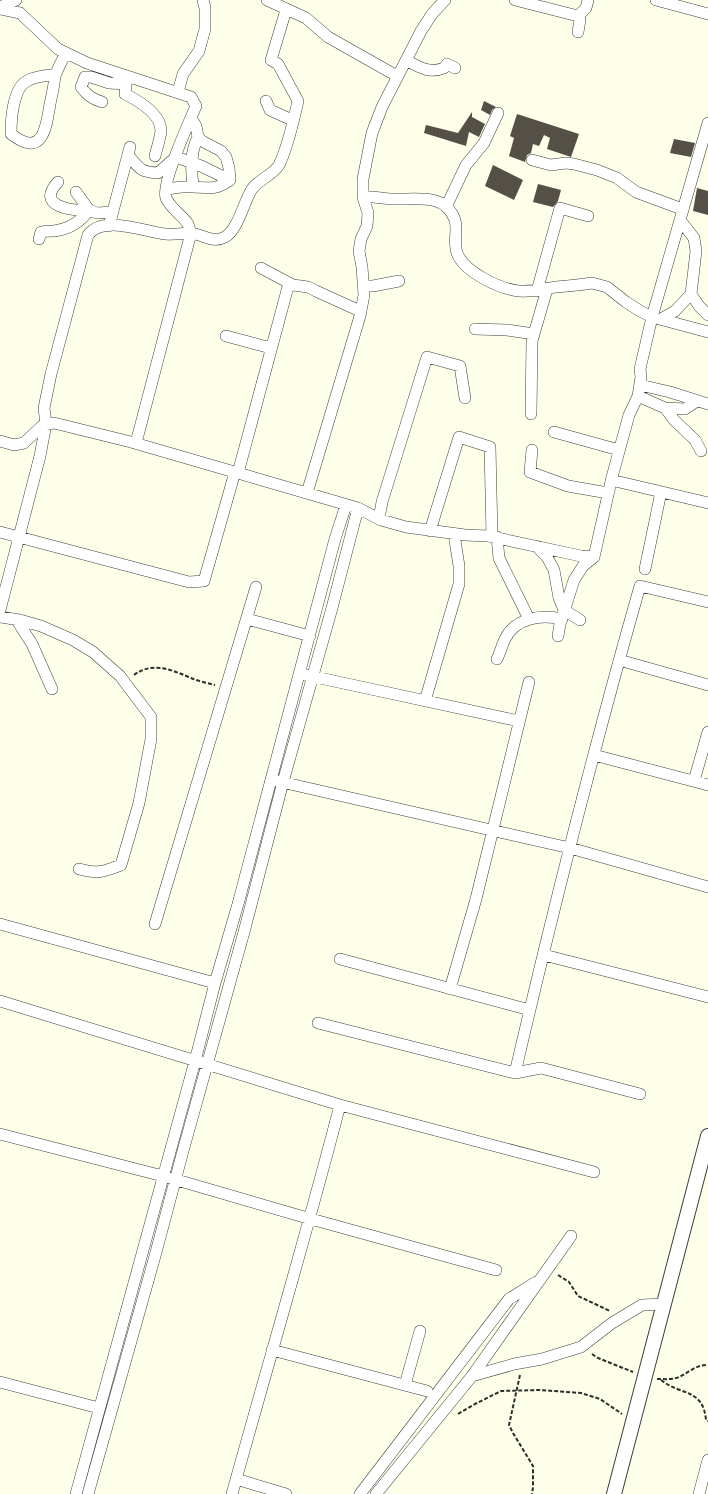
<svg xmlns="http://www.w3.org/2000/svg" width="708" height="1494" viewBox="0 0 708 1494" font-family="'Zilla Slab',serif">
	<style>
		.building { fill: #544f47 }
		.lines { fill: none; stroke-linecap: round; stroke-linejoin: round }
		.minor-casing { stroke: #3e3e3e; stroke-width: 12 }
		.tertiary-casing { stroke: #3e3e3e; stroke-width: 16 }
		.path { stroke: #2d2d2d; stroke-width: 2; stroke-dasharray: 4 2; stroke-linecap: butt }
		.minor { stroke: #fff; stroke-width: 11 }
		.tertiary { stroke: #fff; stroke-width: 14 }
	</style>
	<rect width="100%" height="100%" fill="#feffe9"/>
	<path class="building" d="M484,101l12,6 -4,3 -2,5 -9,-5z
		M472,112v5l13,7 -6,13 -10,-5 -3,14 -42,-13 2,-8 32,8z
		M517,114l62,20 -8,23 -24,-8 3,-11 -6,-3 -5,11 -6,-2 -2,9 -4,2 -2,7 -16,-6 5,-18 -4,-2z
		M674,139l21,4 -4,14 -21,-4z
		M493,165l30,15 -9,20 -29,-14z
		M538,184l23,6 -3,11 -5,6 -20,-5z
		M697,188l11,3v24l-15,-4z"/>
	<g class="lines">
		<defs>
			<path id="minor" d="M267,0l39,18 22,19 69,39
				M515,0l63,16 2,4 -2,12
				M656,0l52,14
				M0,7l16,-7
				M0,9l20,4 38,36 29,14 104,34 5,9c-7,16 -35,78 -30,92 5,11 16,17 22,26 1,3 2,7 3,9l-55,210
				M578,16l8,-8 2,-8
				M406,60c13,7 23,14 38,8l3,-4 8,4
				M55,74c-8,2 -20,2 -28,7 -14,7 -16,38 -16,53 31,24 35,-4 39,-30 2,-9 4,-18 5,-28 3,-8 7,-16 11,-23
				M127,76l-2,18c14,7 36,20 36,37 -1,8 -4,17 -6,25
				M178,92l5,-18 16,-23 6,-22v-21l-2,-8
				M266,101l4,9 22,10
				M102,102c-10,-3 -15,-7 -21,-15l4,-10h6l18,6 17,1
				M191,118l5,8 2,11 4,4 19,10 5,6 3,11 1,12
				M708,123l-56,194 56,15
				M128,155c12,14 12,17 30,18l18,-16 25,9 29,14
				M532,160l19,5 15,-2 8,1 23,6 20,8 19,14 46,17
				M58,182c-23,24 13,29 31,28
				M193,186c-2,-16 -3,-34 5,-49
				M166,189c9,-1 19,-3 28,-2 16,1 22,3 36,-7
				M76,192l13,18 8,3 16,-1
				M363,197c11,-1 20,2 30,2 22,1 52,-7 62,21 3,10 -2,21 2,33 7,19 43,36 62,38 13,1 24,-2 37,-4 12,-1 24,-2 36,-4l15,4 19,15 14,9 12,6 -12,52 1,8 -3,19 -9,19 -17,62 -18,80 -11,9 -9,14 -14,44 -2,12
				M446,207l20,-42 18,-22 14,-30
				M680,220l14,18 2,13 -5,43 8,12 9,9
				M109,226l21,-79
				M39,239l2,-7c4,-1 8,-1 13,-1 15,-2 26,-8 35,-21
				M261,268l32,17 15,2 8,4 44,20
				M363,286h10l26,-5
				M537,291l23,-83 28,8
				M661,319l14,-8 16,-17
				M475,329l32,1 27,4
				M226,336l45,12
				M640,385l30,7 38,12
				M638,396l27,12 9,12 21,20 6,11
				M665,408l20,1 12,-8
				M531,414l1,-73 15,-52
				M554,432l65,18
				M0,441l14,4 10,-2 19,-18 11,-2 77,19 227,66 -26,100 -49,174 -39,150 -61,219 -28,105 -67,238
				M532,450l-2,22 38,14 40,7
				M238,473l51,-190
				M611,480l97,23
				M307,493l53,-177 4,-21 -2,-28 -3,-16 2,-12 6,-13 1,-13 -5,-16v-18l9,-46 10,-26 39,-76 11,-17 13,-14
				M358,508l23,12 25,7 59,8 23,1 93,20 13,1
				M379,519l3,-17 45,-145 33,9 5,32
				M430,531l29,-94 31,10 2,89
				M0,532l189,50 15,-1 31,-109
				M497,537l2,21 30,61
				M536,546l11,11 7,13 5,28 5,12 16,10
				M645,569l16,-77
				M0,610l40,-154 6,-32 -2,-16 7,-34 37,-139c15,-21 57,-3 78,-1 8,1 16,-1 24,-1 13,1 22,11 35,4 13,-7 19,-36 27,-48 6,-9 21,-14 27,-24 8,-16 15,-46 19,-64l-20,-37 -7,-4 15,-50
				M0,617l20,3 21,6 32,14 20,12 27,24 31,41v22l-12,64 -18,62c-18,7 -23,9 -42,4
				M16,619l16,25 20,45
				M247,619l63,17
				M497,659c3,-6 5,-14 8,-20 10,-21 36,-25 57,-20
				M619,660l89,25
				M306,675l213,46
				M425,701l34,-117v-18l-5,-32
				M594,755l114,30
				M277,781l293,67 138,39
				M694,781l14,-49
				M0,924l215,59
				M155,924l101,-337
				M544,955l164,42
				M340,959l190,51
				M450,989l26,-90 53,-217
				M0,1001l340,104 254,67
				M318,1023l197,50c38,-163 79,-326 125,-487l68,16
				M515,1073l26,-5 99,26
				M0,1134l163,42 148,43 185,51
				M571,1236l-99,140 42,-12 28,-5 39,-12 31,-24 30,-18 22,-1
				M272,1350l155,41
				M0,1382l99,26
				M405,1385l15,-54
				M236,1479l50,15
				M76,1494l119,-433 20,-78 23,-79 97,-365 11,-34
				M232,1494c36,-130 74,-258 108,-389
				M360,1494l149,-195 27,-17
				M376,1494l96,-118
				M699,1494l9,-34"/>
			<path id="tertiary" d="M614,1494l94,-358"/>
		</defs>
		<use href="#minor" class="minor-casing"/>
		<use href="#tertiary" class="tertiary-casing"/>
		<path class="path" d="M134,675c19,-14 38,-5 57,3 7,3 16,5 24,7
			M558,1275l11,7 9,14 32,15
			M592,1354l6,4 35,14
			M520,1375l-11,50 4,8 20,33v21l-1,7
			M657,1379c7,0 15,1 22,-2 9,-4 18,-13 29,-12
			M661,1380c20,16 42,8 45,40l2,1
			M458,1414l17,-10 26,-13 39,-1 41,3 19,6 22,15"/>
		<use href="#minor" class="minor"/>
		<use href="#tertiary" class="tertiary"/>
	</g>
</svg>
